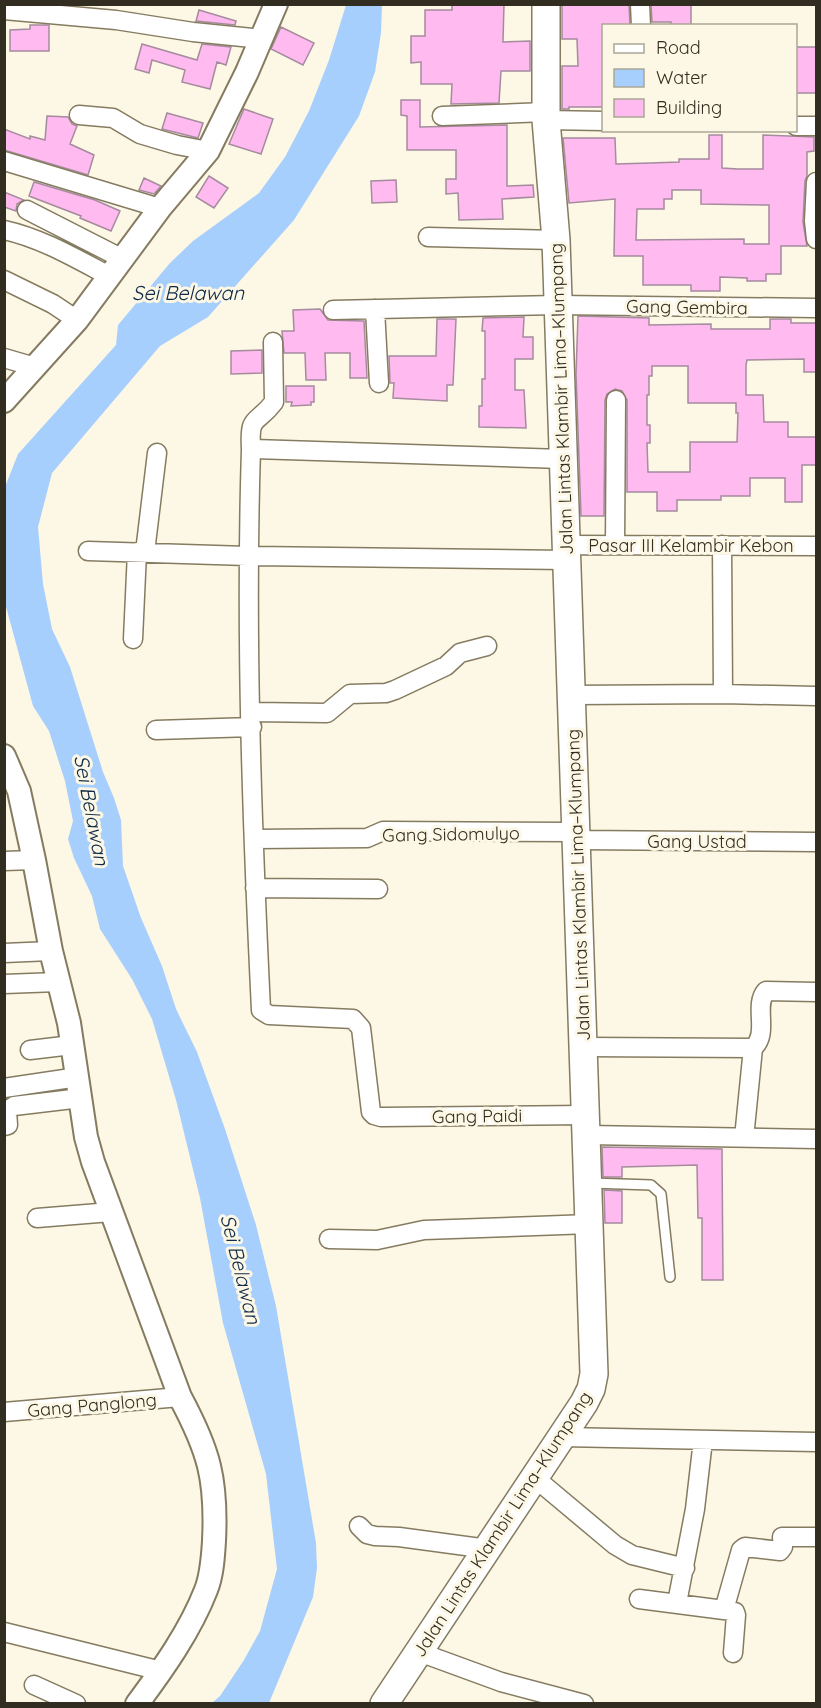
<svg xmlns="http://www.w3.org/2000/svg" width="821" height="1708" viewBox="0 0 821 1708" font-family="Quicksand,sans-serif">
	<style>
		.water { fill: #a7cffd }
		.building { fill: #ffbaef; stroke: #a58b9e; stroke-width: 1.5; fill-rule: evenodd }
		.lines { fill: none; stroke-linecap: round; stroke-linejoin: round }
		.service-casing { stroke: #857b60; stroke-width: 12 }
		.minor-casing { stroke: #857b60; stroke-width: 21 }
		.tertiary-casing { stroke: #857b60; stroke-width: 26 }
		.primary-casing { stroke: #857b60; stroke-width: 30 }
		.service { stroke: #fff; stroke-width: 9 }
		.minor { stroke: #fff; stroke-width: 18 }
		.tertiary { stroke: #fff; stroke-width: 22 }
		.primary { stroke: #fff; stroke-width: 27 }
		.labels { text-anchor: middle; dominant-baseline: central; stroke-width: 6; stroke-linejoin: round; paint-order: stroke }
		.street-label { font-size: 18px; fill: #312d21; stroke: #fdf7e5 }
		.water-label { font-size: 20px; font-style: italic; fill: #0f2b48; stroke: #fdf7e5 }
	</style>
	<rect width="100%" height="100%" fill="#fdf7e5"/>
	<path class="water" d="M346,5h36l-1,28 -6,39 -16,44 -65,104 -86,97 -48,29 -108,127 -14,54 5,57 9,45 18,38 33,105 11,26 7,22 2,46 18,52 21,48 14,43 21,43 28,77 31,96 20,81 40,237 1,25 -4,29 -44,106h-57l8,-7 24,-36 16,-29 17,-62 -11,-95 -43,-151 -23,-125 -24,-98 -24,-81 -20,-40 -32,-50 -8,-33 -18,-38 -6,-19 5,-18 -8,-40 -16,-50 -16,-25 -28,-103v-116l13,-33 98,-109 2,-20 52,-62 23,-22 66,-48 26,-36 24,-46 20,-51z"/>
	<path class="building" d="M452,4h52l-1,38 27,-1v30h-29l-2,32 -48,1 1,-20h-31v-22l-10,1v-27h14v-26h27z
		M562,4h67l1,22h-27v81h-34v2h-7v-43h16l-1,-27h-15z
		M651,4h40v22h-20v-4h-19z
		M199,10l37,11 -1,4 -39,-4z
		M30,25h19v26h-39v-21l20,-1z
		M281,27l33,16 -11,22 -32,-16z
		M142,44l55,16 5,-16 29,3 -5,18 -9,-3 -7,27 -28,-7 3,-12 -33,-10 -3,13 -14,-4z
		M795,47h21v46h-21z
		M401,100h19v27l87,-2v61l26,-1 1,12 -32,2 1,20 -44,1 -1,-27 -12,1v-15h10v-29h-49v-34l-6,-1z
		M244,109l29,10 -12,35 -32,-10z
		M167,113l36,10 -5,15 -36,-9z
		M47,116l21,1 4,7 5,2 -7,18 24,11 -6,20 -84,-25v-21l26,10v-3l15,4z
		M709,135h13v33l16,1h25v-34l51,2v14l-7,1v24l-2,5 -2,41 4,24h-26v28h-15v7h-19v-3l-27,-1v14h-29v-6h-48v-29h-29l1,-57 -46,4 -6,-65h52l1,26 34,-1 29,-1v-3h30zM672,190h29v14l68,1v39h-25v-5l-108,1 1,-31h27v-10h8z
		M209,176l19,12 -14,20 -18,-11z
		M144,178l17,8 -7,8 -15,-4z
		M396,180l1,22 -25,1 -1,-22z
		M34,182l61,18 25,11 -9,20 -31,-13 1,-2 -52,-20z
		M4,192l20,8 -7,4 -1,7 -12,-4z
		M320,309l8,11 36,1 3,57h-17v-25h-25l1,27h-20l-1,-27h-21l-2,-22h12l-1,-21z
		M578,316l71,2v7l62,-1v5h59v-10h21v4h25v49h-12v-13l-57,1 -1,5v30h17l1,27h24v15h28v28h-14v37h-17v-24h-35v18h-29v4h-44v11h-20v-19h-30v-92l-5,-9 -7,-2 -8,5 -2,6 -1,116h-23l-5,-142zM652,366h36v37h48v10h2l-1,29h-47v30h-42l-1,-29h3v-18h-3v-30h2v-19h3z
		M524,317l-1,20h10v22h-18v31h9l2,38 -47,-1v-21h3v-27h3v-48h-3l1,-13z
		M437,319h19l-3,66h-6v16l-54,-3 1,-15h-4l-1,-27h47z
		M262,350v23l-31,1v-23z
		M286,386h28v16h-3v3l-20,1 1,-4h-6z
		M602,1147l120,2 1,131h-21v-62h-4l-1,-53 -75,2v10h-19z
		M604,1190l18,1v32h-17z"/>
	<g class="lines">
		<defs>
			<path id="service" d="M591,1183l60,2 10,9 9,83"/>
			<path id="minor" d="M640,4l1,22
				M4,10l112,10 77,12 69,7
				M79,115l34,3 27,16 37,11 31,6
				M442,116l104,-4
				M546,120l58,1
				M796,126h20
				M4,161l156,47
				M816,182l-2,39 2,18
				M27,210l94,48
				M4,230c37,8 71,28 105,46
				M428,237l128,3
				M4,280l49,24 24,16
				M375,309l4,74
				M333,310l225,-5 258,3
				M4,358l31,9
				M251,449c-2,-36 5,-23 23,-47l-1,-60
				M562,459l-311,-10c-6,187 1,374 10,561l8,5 84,4 8,9 10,84 3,3 7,2 205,-2
				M566,545l250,1
				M615,545l1,-145
				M722,545l1,149
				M88,551l159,5 320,4
				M145,552l12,-99
				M133,639l4,-87
				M572,695l151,-1 93,2
				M252,712l75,1 23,-19 36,-1 9,-3 51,-24 14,-13 27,-7
				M156,730l96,-3
				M254,839l113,-1 16,-7 193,1
				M577,840l239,2
				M4,861l30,-1
				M255,888l123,1
				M4,953l47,-2
				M4,984l54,-2
				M584,1047l169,1c17,-15 0,-42 13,-57l50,1
				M30,1050l42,-5
				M4,1088l74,-11
				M4,1126l4,-1 -1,-14 7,-5 67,-8
				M587,1135l229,4
				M744,1138l9,-90
				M37,1218l74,-6
				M329,1239l48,1 47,-10 166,-6
				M4,1412l176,-15
				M562,1437l254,5
				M535,1478l80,67 17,10 53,13
				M359,1526l8,8 8,2 24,1 89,12
				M639,1599l85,11
				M677,1603l18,-94 8,-69
				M4,1632l157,39
				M419,1652l82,30 83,22
				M733,1653l3,-38 -1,-3 -11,-2 17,-60 4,-3 35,4 3,-4 -1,-10h34
				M34,1685l42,19"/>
			<path id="tertiary" d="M4,401l73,-81 83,-112 48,-57 39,-79 29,-68
				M4,756l15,35 15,69 17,91 18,72 17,114 7,25 87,235c29,54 37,82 34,144 -1,16 -2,34 -8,49 -16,41 -43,79 -69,114"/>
			<path id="primary" d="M384,1704l200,-301 7,-14 3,-15 -38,-1134 -10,-120v-116"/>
		</defs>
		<use href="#service" class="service-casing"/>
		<use href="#minor" class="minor-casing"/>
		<use href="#tertiary" class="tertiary-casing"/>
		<use href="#primary" class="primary-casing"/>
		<use href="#service" class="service"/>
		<use href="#minor" class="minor"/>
		<use href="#tertiary" class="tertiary"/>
		<use href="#primary" class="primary"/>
	</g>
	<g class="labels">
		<g class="street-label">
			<text transform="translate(687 307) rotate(1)">Gang Gembira</text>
			<text transform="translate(561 399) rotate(-92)">Jalan Lintas Klambir Lima–Klumpang</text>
			<text x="691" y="545">Pasar III Kelambir Kebon</text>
			<text transform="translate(451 834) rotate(-1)">Gang Sidomulyo</text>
			<text x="697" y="841">Gang Ustad</text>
			<text transform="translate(578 885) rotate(-92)">Jalan Lintas Klambir Lima–Klumpang</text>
			<text transform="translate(477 1116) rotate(-1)">Gang Paidi</text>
			<text transform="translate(92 1405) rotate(-5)">Gang Panglong</text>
			<text transform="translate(502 1524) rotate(-57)">Jalan Lintas Klambir Lima–Klumpang</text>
		</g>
		<g class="water-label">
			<text x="188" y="292">Sei Belawan</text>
			<text transform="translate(92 810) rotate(79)">Sei Belawan</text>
			<text transform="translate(241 1269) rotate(76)">Sei Belawan</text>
		</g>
	</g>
	<rect width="821" height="1708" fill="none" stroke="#312d21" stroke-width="12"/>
	<rect x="602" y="24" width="195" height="108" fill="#fdf7e5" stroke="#aba697" stroke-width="1.5"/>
	<rect x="614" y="44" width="30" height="9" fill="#ffffff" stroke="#aba697" stroke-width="1.5"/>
	<text x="656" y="54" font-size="18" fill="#312d21">Road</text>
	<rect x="614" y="69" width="30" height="18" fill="#a7cffd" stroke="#aba697" stroke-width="1.5"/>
	<text x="656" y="84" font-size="18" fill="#312d21">Water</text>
	<rect x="614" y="99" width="30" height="18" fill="#ffbaef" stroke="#aba697" stroke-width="1.5"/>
	<text x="656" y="114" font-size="18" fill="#312d21">Building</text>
</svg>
